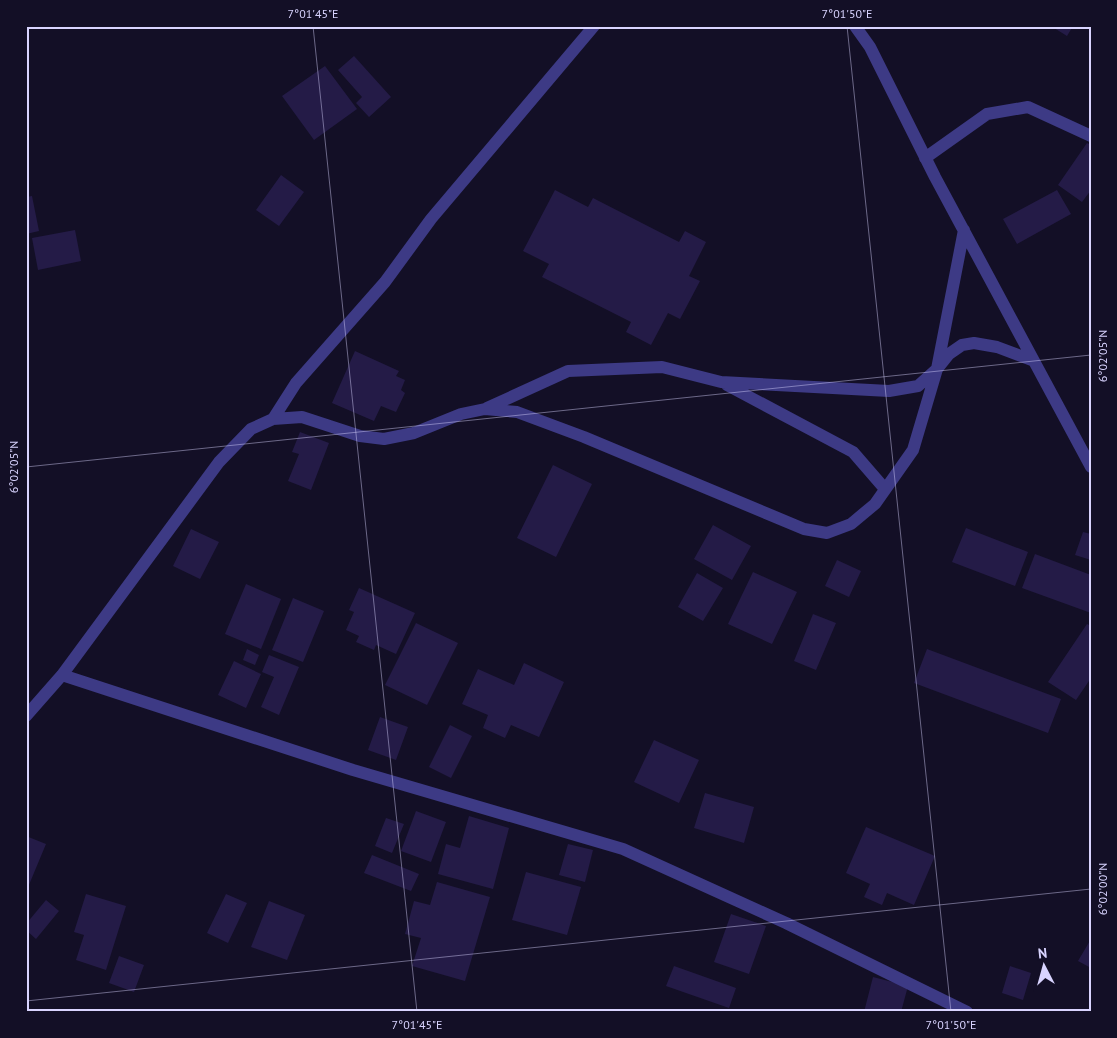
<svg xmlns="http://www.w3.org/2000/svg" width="1117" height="1038" viewBox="0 0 1117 1038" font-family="'PT Sans',sans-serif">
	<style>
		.building { fill: #241b47 }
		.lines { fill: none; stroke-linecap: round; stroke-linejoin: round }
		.minor { stroke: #3d3a85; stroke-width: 12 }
		.ticks { fill: none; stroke: #d9d4ff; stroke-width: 1; stroke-opacity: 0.45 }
		.neatline { fill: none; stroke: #d9d4ff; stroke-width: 2 }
		.ticks-label { font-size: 12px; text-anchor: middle; fill: #d9d4ff }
	</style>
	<rect width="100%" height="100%" fill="#130f26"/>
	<path class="building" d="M1051,26h22l-6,10z
		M354,56l37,41 -22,20 -13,-14 6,-6 -24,-27z
		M325,66l32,43 -43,31 -32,-44z
		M1087,143l4,2v45l-9,12 -24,-17z
		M281,175l23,17 -25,34 -23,-16z
		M555,190l33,17 5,-9 86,44 6,-11 21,11 -17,34 11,5 -20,38 -12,-6 -17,32 -25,-13 5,-10 -89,-45 7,-13 -26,-13z
		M1057,190l14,24 -54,30 -14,-25z
		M32,196l7,35 -13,3v-37z
		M75,230l6,31 -43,9 -6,-32z
		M355,351l44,20 -3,5 9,4 -4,10 4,3 -9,19 -15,-6 -7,15 -42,-18z
		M300,432l29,11 -18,47 -23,-9 11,-27 -7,-2z
		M553,465l39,19 -36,73 -39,-19z
		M713,525l38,21 -19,34 -38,-21z
		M966,528l62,24 -13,34 -63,-24z
		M191,529l28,13 -19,37 -27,-13z
		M1083,532l8,2v26l-16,-5z
		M1035,554l56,21v38l-69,-25z
		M837,560l24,11 -12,26 -24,-11z
		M753,572l44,20 -25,52 -44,-20z
		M697,573l26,15 -20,33 -25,-14z
		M246,584l35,15 -20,50 -36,-15z
		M359,588l56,25 -19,41 -20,-9 -2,5 -18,-8 3,-6 -13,-6 8,-18 -5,-2z
		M293,598l31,13 -21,51 -31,-12z
		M813,614l23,9 -20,47 -22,-9z
		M416,623l42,20 -31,62 -42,-20z
		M1087,624l4,2v52l-15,22 -28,-18z
		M247,649l12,6 -4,10 -12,-5z
		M927,649l134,50 -13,34 -134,-50z
		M269,655l30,12 -20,48 -18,-8 13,-30 -12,-5z
		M234,661l27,13 -15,34 -28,-13z
		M524,663l40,19 -25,55 -28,-12 -6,13 -22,-10 5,-13 -26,-11 16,-35 36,16z
		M380,717l28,10 -12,33 -28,-10z
		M450,725l22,11 -21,42 -22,-11z
		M654,740l45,20 -20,43 -45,-21z
		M705,793l49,14 -10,36 -50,-15z
		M416,811l30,11 -15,40 -30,-11z
		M469,816l40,12 -16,61 -55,-15 8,-30 14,4z
		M386,818l18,6 -12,29 -17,-7z
		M866,827l69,29 -21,49 -27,-12 -5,12 -18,-8 6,-13 -24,-11z
		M26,836l20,8 -20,48z
		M568,844l25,6 -8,32 -26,-7z
		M372,855l47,19 -8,17 -47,-18z
		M526,872l55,15 -14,48 -55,-15z
		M437,882l53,15 -25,84 -53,-15 9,-28 -16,-4 9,-33 16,4z
		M86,894l40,12 -20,64 -30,-10 8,-25 -10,-3z
		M226,894l21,9 -19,40 -21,-10z
		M46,900l13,11 -23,28 -10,-9v-6z
		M269,901l36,14 -18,45 -36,-13z
		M731,914l35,12 -17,48 -35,-12z
		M1091,939v29l-13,-7z
		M119,956l25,9 -10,27 -25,-9z
		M674,966l62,22 -7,20 -63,-22z
		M1010,966l21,7 -8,27 -21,-7z
		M873,977l35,9 -7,26h-37z"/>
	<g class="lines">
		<path class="minor" d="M855,26l15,21 65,130 156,290
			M925,158l62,-44 41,-7 63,29
			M727,385l126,67 32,37
			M487,408l81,-37 94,-4 59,15 168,9 29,-5 19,-17 12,-15 13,-9 12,-2 23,4 37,14
			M273,419l23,-36 89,-101 46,-63 163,-193
			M62,675l291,95 270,79 163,74 181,89
			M26,716l36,-41 157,-213 32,-33 22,-10 29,-2 58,19 24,3 30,-6 47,-19 24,-5 32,3 67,25 220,92 23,4 24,-9 24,-20 38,-54 24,-81 27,-139"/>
	</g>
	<path class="ticks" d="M313,26l104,986M847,26l104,986M26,467l1065,-112M26,1001l1065,-112"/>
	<rect width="1117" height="1038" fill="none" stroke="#130f26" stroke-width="55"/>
	<g transform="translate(1044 966) rotate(354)" stroke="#130f26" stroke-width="4" paint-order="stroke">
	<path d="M0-4L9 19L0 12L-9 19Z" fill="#d9d4ff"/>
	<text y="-8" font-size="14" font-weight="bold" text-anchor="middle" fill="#d9d4ff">N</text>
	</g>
	<rect x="28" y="28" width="1062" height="982" class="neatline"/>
	<g class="ticks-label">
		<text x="313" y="18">7°01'45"E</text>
		<text x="847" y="18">7°01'50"E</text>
		<text transform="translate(1103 356) rotate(-90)" y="4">6°02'05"N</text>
		<text transform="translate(14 467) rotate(-90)" y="4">6°02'05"N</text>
		<text transform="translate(1103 889) rotate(-90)" y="4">6°02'00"N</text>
		<text x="417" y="1029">7°01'45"E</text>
		<text x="951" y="1029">7°01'50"E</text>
	</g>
</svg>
